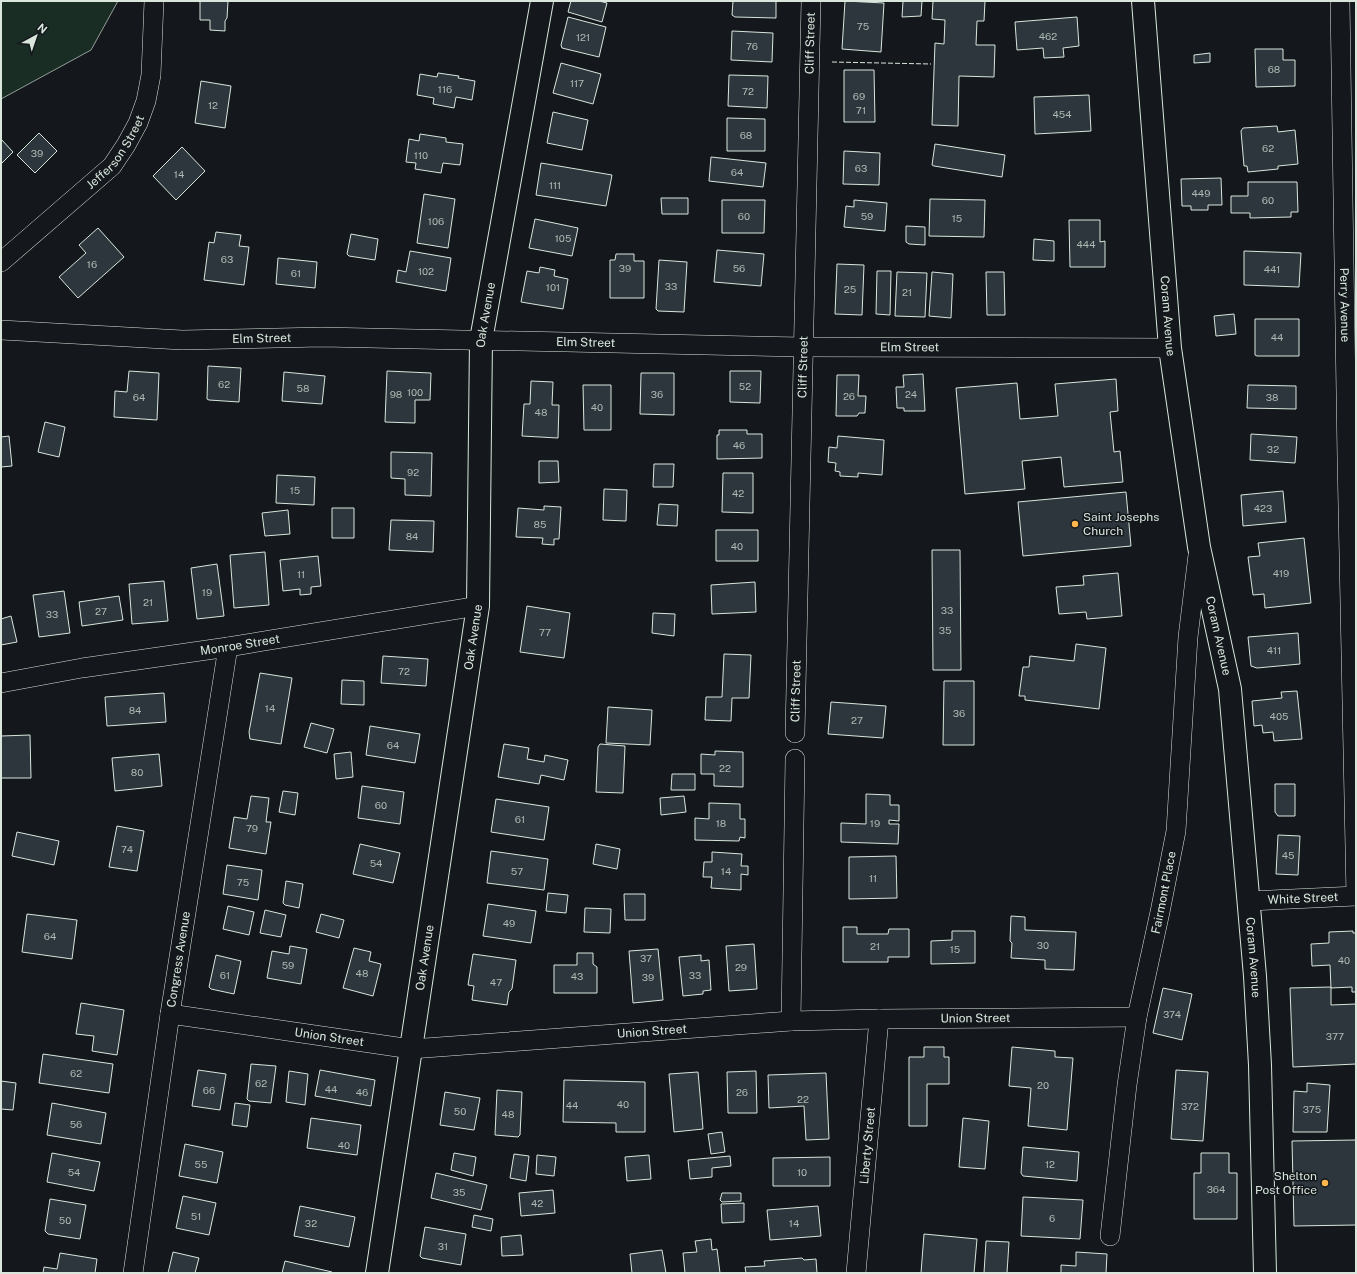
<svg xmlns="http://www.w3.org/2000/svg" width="1357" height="1274" viewBox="0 0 1357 1274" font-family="'Public Sans',sans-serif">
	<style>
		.green { fill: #1a2d24; stroke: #939e99 }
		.building { fill: #2c363c; stroke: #d8e6dc }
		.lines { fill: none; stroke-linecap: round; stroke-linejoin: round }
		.street-casing { stroke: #d8e6dc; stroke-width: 20 }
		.secondary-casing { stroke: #d8e6dc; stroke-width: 24 }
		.street { stroke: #14181c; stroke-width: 19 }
		.secondary { stroke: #14181c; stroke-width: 22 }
		.fence { stroke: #d8e6dc; stroke-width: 1; stroke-dasharray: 5 2; stroke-linecap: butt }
		.poi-dot { fill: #ffb74d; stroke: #14181c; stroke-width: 1.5 }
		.labels { text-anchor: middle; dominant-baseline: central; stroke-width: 3; stroke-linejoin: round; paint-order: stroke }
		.number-label { font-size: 10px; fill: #adbab4 }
		.street-label { font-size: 12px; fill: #d8e6dc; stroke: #14181c }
		.poi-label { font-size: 12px; fill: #d8e6dc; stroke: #14181c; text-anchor: start }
	</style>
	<rect width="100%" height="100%" fill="#14181c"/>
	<path class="green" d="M1,1h117l-27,49 -90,49z"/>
	<path class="building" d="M200,1h28l-1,17 -2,3v10l-15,-1v-10h-10z
		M571,1h28l8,2 -5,19 -34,-10z
		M733,1h43v17l-41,-1 -3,-2z
		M845,1l39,2 -3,49 -39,-3z
		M903,1h19l-1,15 -19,1z
		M933,1h52l-1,20h-7l-1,24h19l-1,32 -35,-1 -1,50 -26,-1 3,-82 9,1 1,-24 -13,-1z
		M568,17l38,10 -7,30 -37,-9 -1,-3z
		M1077,17l2,29 -16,2 1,9 -20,1 -1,-10 -26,2 -2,-28z
		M732,31l41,2 -1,29 -41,-2z
		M1255,49h28v11h12v26l-39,1z
		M1210,53v9l-16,1v-8z
		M561,63l40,11 -8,30 -40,-11z
		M844,70h30l1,52h-31z
		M438,73l21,3 -1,2 17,3 -3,19 -16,-3 -2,11 -21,-4 1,-6 -17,-3 3,-21 17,3z
		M729,75l39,1 -1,32 -39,-2z
		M201,81l30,5 -6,42 -30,-5z
		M1089,95l2,36 -56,3 -1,-37z
		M553,112l35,8 -6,30 -35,-7z
		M727,118l38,1v32h-38z
		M1277,126l1,6 17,-2 3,34 -20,2v3l-30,3 -1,-6h-3l-3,-35 2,-3z
		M39,133l18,18 -22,22 -18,-18z
		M420,134l26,4v4l17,2 -3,21 -17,-2 -2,10 -26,-4 1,-6 -10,-1 3,-23 10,2z
		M1,139l12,13 -12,12z
		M935,144l70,11 -3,22 -68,-11 -2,-1z
		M182,147l23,24 -29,29 -23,-24z
		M844,151l36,2 -1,32 -36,-1z
		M711,157l55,6 -3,24 -54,-6z
		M541,163l71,12 -6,31 -70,-11z
		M1221,178l1,27h-14v5h-17v-4h-9l-1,-27z
		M1248,182h49l1,30h-7v5l-41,1v-5h-19v-17h17z
		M424,194l31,5 -7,49 -31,-5z
		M661,198h27v16h-26z
		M930,199l55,1 -1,37 -55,-1z
		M722,200h43l-1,33h-42z
		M854,200l33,3 -2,28 -41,-4 2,-21 8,1z
		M535,219l43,9 -6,28 -43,-8z
		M1069,220h31v22l5,-1v26h-35z
		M906,226l19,1v18l-16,-1 -3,-2z
		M98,228l26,29 -46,41 -19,-21 27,-24 -7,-8z
		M216,232l25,3 -2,11 10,1 -5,38 -40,-5 5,-38 5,1z
		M351,234l27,5 -3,21 -26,-4 -2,-2z
		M1034,239l20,2v20l-21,-1z
		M717,250l47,4 -3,32 -47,-4z
		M410,251l41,7 -5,33 -50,-9 2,-12 8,2z
		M1244,251l57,2 -2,34 -55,-2z
		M616,254h18v7h10v37h-34v-38h5z
		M278,258l39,4 -2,26 -39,-4z
		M659,260l28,2 -3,50 -26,-1 -2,-2z
		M837,264l27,1 -2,50 -27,-1z
		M540,267l15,3 -1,6 14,3 -5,30 -42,-7 6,-31 12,2z
		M877,271h14l-1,44 -14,-1z
		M897,272l30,1 -2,44 -30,-1z
		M932,272l21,2 -2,44 -22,-2z
		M986,272h18l1,43h-18z
		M1234,314l2,20 -20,2 -2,-20z
		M1255,319h44v37h-42l-2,-1z
		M208,366l33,2 -2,34 -30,-2 -2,-1z
		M129,371l30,2 -2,47 -43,-3 1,-26 12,1z
		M387,371l44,2 -1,27h-15v23l-30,-1z
		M730,371h31l-1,32 -30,-1z
		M284,372l41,4 -3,28 -40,-3z
		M641,373h33v42l-34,-1z
		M923,374l2,37h-21v-3h-7l-1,-21h8l-1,-12z
		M837,375h22l-1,21h8l-1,17h-6l-2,3h-21z
		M1116,379l2,32 -8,1 4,40 6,-1 3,31 -59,5 -3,-30 -39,4 3,28 -60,5 -9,-106 61,-5 3,36 38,-3 -3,-32z
		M531,381l22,1 -1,23h7l-1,33 -36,-2 2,-32h6z
		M583,385h28v45h-27z
		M1248,385l48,1v23l-49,-1z
		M45,422l20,5 -6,30 -21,-5z
		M719,430h28v4h15v24l-45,1v-24h2z
		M1251,434l46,3 -2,26 -45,-3z
		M9,436l3,30 -11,1v-30z
		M838,436l46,4 -2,35 -24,-2v4l-18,-1v-4l-5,-1 1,-8 -8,-1 1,-15 8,1z
		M391,452l41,1 -1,43 -26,-1v-16l-14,-1z
		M539,461h19l1,21 -20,1z
		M654,464h20l-1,23h-20z
		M723,473h30v40l-31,-1z
		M277,475l38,2 -1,28 -38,-2z
		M604,489l23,1 -1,31 -23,-1z
		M1283,491l3,31 -43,4 -2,-31z
		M1126,492l5,54 -108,10 -5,-54z
		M659,504l19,1 -1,21 -20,-1z
		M544,506l17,1 -2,32h-5v6l-12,-1 1,-6 -27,-1 2,-29 26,2z
		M332,508h22v30h-22z
		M288,510l2,24 -25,2 -3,-23z
		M391,520l43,1 -1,31 -44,-2z
		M716,530h42v31h-42z
		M1304,538l7,65 -46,5 -1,-14 -11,1 -5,-38 12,-1 -2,-13z
		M932,550h28l1,120h-28z
		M265,552l4,53 -35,3 -4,-53z
		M318,556l3,30 -10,1v7l-11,1v-6l-17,2 -3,-31z
		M217,564l7,52 -27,3 -6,-51z
		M1118,573l4,43 -35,3 -1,-7 -27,2 -3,-27 28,-2 -1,-9z
		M164,581l4,40 -36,3 -3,-40z
		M755,582l1,30 -44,2 -1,-29z
		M64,591l6,42 -31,4 -6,-42z
		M119,596l4,24 -41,6 -3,-24z
		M527,606l43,7 -6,45 -44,-6z
		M653,613l22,1 -1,22 -22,-3z
		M11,616l6,26 -16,3v-26z
		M1298,633l2,31 -43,4 -6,-2 -3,-29z
		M1076,644l30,4 -7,61 -74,-9v-4h-6l4,-29h6l1,-11 44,5z
		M724,654l27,1 -2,43h-17l-1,23 -26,-1 1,-23h16z
		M383,656l45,3 -2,27 -45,-3z
		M260,673l32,5 -11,66 -31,-5 -1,-7z
		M342,680l22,1v24l-23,-1z
		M944,681h30v64h-31z
		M1297,691l5,48 -28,2 -1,-9 -10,1 -1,-8 -8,1 -2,-25 30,-3 -1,-6z
		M164,693l2,29 -59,4 -2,-29z
		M831,702l55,4 -3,32 -55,-4z
		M608,707l44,3 -2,35 -44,-2z
		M311,723l23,6 -7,24 -23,-6z
		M370,726l50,8 -5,29 -49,-8z
		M30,735l1,43h-30v-42z
		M504,744l25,4 -2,11 17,3 1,-7 23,5 -4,20 -23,-5 -2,9 -41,-7z
		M600,744l25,2 -2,47 -27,-1 2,-45z
		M715,751l28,1v35l-29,-1v-12h-13v-20l14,1z
		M351,752l2,25 -17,2 -2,-25z
		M159,754l3,32 -47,5 -3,-33z
		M672,774h23v16h-24z
		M1275,784h20v32h-17l-3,-4z
		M362,786l42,6 -4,32 -42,-6z
		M283,791l15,2 -3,22 -16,-3z
		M866,794l24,1v10h9v16l-10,-1v4h10l-1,20 -57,-2v-19l25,1z
		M251,796l18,2 -3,24h5l-5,32 -37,-6 5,-31 13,2z
		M684,796l2,16 -25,3 -1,-17z
		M496,799l53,8 -5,33 -53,-8z
		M709,803l31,1v15h5v19l-5,-1 -1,4 -44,-1v-22l14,1z
		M117,826l27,5 -7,40 -28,-4z
		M17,832l42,9 -5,24 -42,-9z
		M1278,835l22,1 -2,39 -22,-1z
		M360,844l40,9 -7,30 -40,-9z
		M596,844l24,5 -3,20 -24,-5z
		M491,851l57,8 -4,31 -57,-7z
		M712,852l30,2 -1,12h7v9l-7,-1v16l-30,-2 1,-11h-9l1,-15h8z
		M896,856l1,42 -48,1v-42z
		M227,865l35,5 -4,30 -35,-6z
		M286,881l17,3 -4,24 -14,-3 -2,-2z
		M548,893l20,2 -2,18 -20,-2z
		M624,894h21v26h-20z
		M488,904l48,7 -5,32 -48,-7z
		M228,906l26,6 -5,23 -26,-6z
		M585,908l26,1 -1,24 -26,-1z
		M265,910l21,5 -5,22 -21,-4z
		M27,914l50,6 -5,39 -50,-7z
		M321,914l23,6 -5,18 -23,-6z
		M1011,916l14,1v13l51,2 -2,38 -29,-1v-9l-34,-2 1,-15 -2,-2z
		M843,927h14v7h31l1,-5h20v28h-21v5h-45z
		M952,931h23v32l-44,1v-23l21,-1z
		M1353,931v2h3v59h-4v-5l-21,1 -1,-23 -18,1 -1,-22 18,-1v-11z
		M754,944l3,45 -28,2 -3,-45z
		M290,946l17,3 -6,35 -34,-6 5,-27 17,3z
		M354,948l17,4 -2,9 12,3 -8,32 -30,-8z
		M658,949l5,51 -30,3 -4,-52z
		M577,953h16v11l4,3v26h-43v-28h23z
		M473,954l43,6 -4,29 -3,3 -2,13 -35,-5 2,-14 -6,-1z
		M216,955l25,6 -7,33 -23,-5 -2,-2z
		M701,955v6l8,-1 2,30 -8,1v3l-20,2 -4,-39z
		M1331,987v18l25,-1v60l-63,3 -3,-79z
		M1163,988l29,6 -10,46 -29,-7z
		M81,1003l43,7 -7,45 -25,-4 2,-15 -18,-2z
		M924,1047h20v10h5v27h-22v42h-18v-69h15z
		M1012,1047l43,4v6l18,1 -6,72 -39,-4 3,-38 -22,-2z
		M43,1054l70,10 -4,29 -70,-10z
		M251,1064l25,2 -5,37 -22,-2 -2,-2z
		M198,1070l28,4 -6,36 -28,-4z
		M320,1070l55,10 -4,26 -56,-10z
		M1176,1070l32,2 -5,69 -32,-2z
		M289,1071l19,3 -3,31 -19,-3z
		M756,1071l1,42h-29l-1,-41z
		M698,1072l5,57 -29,3 -5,-58z
		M826,1073l3,66 -23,1 -2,-34 -35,2 -1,-33z
		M564,1080l81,2v50h-29v-9l-53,-1z
		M1,1081l15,2 -3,27 -12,-1z
		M1307,1083l23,2 -3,47h-34l1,-41 13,1z
		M497,1090l25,2 -2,43 -2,2 -23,-2z
		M445,1092l35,6 -6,32 -34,-5z
		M52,1103l54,10 -5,31 -54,-9z
		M235,1103l15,2 -3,22 -15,-2z
		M311,1118l50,7 -4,30 -50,-7z
		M963,1118l26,3 -4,48 -26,-2z
		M722,1132l3,20 -14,2 -3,-20z
		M1356,1140v85l-62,1 -2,-85z
		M185,1144l38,8 -6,31 -38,-7z
		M1023,1147l56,5 -2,29 -54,-5 -2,-3z
		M52,1153l48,9 -6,29 -47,-9z
		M454,1153l22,4 -3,19 -22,-6z
		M1201,1153h28v20h8v46h-43v-46h7z
		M514,1154l15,2 -3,25 -16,-3z
		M537,1155l19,2 -2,19 -18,-2z
		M649,1155l2,24 -24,2 -2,-24z
		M730,1156l1,10 -19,2v9l-22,2 -2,-19z
		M830,1157v29h-57v-28z
		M436,1173l51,12 -6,25 -50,-12z
		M553,1190l2,23 -34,3 -2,-23z
		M722,1193h19v8l-19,1 -2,-2z
		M183,1196l33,7 -7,32 -33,-7z
		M1023,1197l60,3 -3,39 -59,-3z
		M50,1199l36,6 -6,34 -32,-5 -3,-3z
		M744,1203v19l-22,1 -1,-19z
		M300,1206l55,11 -6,30 -55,-11z
		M818,1206l3,30 -51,4 -3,-30z
		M474,1215l19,4 -2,12 -19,-4z
		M425,1227l41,7 -5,31 -39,-7 -2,-2z
		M924,1234l53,5 -3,34h-53z
		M521,1235l2,20 -21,1 -1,-19z
		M711,1239l1,11 5,-1 3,24h-35l-2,-20 14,-1 -2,-11z
		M986,1241l23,1 -2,31h-23z
		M662,1250l4,23h-34l-2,-19z
		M173,1252l26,6 -4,15h-27z
		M1076,1252l31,2 -1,19h-45v-8l15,1z
		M60,1253l37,6 -2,14h-52l1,-6 13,2z
		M802,1258l2,2 12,-1 1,14h-71l-1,-6 20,-1 -1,-5z
		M285,1261l47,11v1h-50z"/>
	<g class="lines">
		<defs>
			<g id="street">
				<path id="s1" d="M1340,1l7,457 9,438"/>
				<path id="s2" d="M1,262l111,-96 14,-21 12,-22 8,-22 5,-26 3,-74"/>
				<path id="s3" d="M1,330l181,10 140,-3 481,10 367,1"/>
				<path id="s4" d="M1,683l81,-15 146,-21 250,-41"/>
				<path id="s5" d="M795,733l16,-732"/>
				<path id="s6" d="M1249,901l107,-5"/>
				<path id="s7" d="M170,1014l241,35 380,-28 88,-2 258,-2"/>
				<path d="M791,1021l4,-262"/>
				<path id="s8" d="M1110,1236l17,-151 10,-68 23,-105 16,-81 12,-194 10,-82"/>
				<path id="s9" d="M133,1273l37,-259 58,-367"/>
				<path id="s10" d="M856,1273l23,-254"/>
			</g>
			<g id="secondary">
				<path id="s11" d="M1143,1l27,347 29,199 31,142 25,287 5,89 5,208"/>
				<path id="s12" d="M377,1273l101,-667 3,-266 61,-339"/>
			</g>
		</defs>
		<use href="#street" class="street-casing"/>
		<use href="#secondary" class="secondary-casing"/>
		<use href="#street" class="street"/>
		<use href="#secondary" class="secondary"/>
		<path class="fence" d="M832,62l99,2"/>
	</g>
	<g class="poi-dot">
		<circle cx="1075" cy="524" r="4"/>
		<circle cx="1325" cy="1183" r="4"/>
	</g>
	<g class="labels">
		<g class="number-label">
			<text x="863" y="26">75</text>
			<text x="1048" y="36">462</text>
			<text x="583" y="37">121</text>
			<text x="752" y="46">76</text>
			<text x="1274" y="69">68</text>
			<text x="577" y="83">117</text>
			<text x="445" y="89">116</text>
			<text x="748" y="91">72</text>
			<text x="859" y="96">69</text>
			<text x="213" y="105">12</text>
			<text x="861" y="110">71</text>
			<text x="1062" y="114">454</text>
			<text x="746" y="135">68</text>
			<text x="1268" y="148">62</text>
			<text x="37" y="153">39</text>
			<text x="421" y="155">110</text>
			<text x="861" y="168">63</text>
			<text x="737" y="172">64</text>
			<text x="179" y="174">14</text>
			<text x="555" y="185">111</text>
			<text x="1201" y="193">449</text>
			<text x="1268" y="200">60</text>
			<text x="744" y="216">60</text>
			<text x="867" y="216">59</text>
			<text x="957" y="218">15</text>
			<text x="436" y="221">106</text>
			<text x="563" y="238">105</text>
			<text x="1086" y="244">444</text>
			<text x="227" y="259">63</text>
			<text x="92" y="264">16</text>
			<text x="625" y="268">39</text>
			<text x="739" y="268">56</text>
			<text x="1272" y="269">441</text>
			<text x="426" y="271">102</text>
			<text x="296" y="273">61</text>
			<text x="671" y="286">33</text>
			<text x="553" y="287">101</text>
			<text x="850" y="289">25</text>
			<text x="907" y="292">21</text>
			<text x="1277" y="337">44</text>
			<text x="224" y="384">62</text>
			<text x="745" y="386">52</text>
			<text x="303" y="388">58</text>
			<text x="415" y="392">100</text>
			<text x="396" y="394">98</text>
			<text x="657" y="394">36</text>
			<text x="911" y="394">24</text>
			<text x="849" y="396">26</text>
			<text x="139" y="397">64</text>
			<text x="1272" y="397">38</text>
			<text x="597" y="407">40</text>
			<text x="541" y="412">48</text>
			<text x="739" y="445">46</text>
			<text x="1273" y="449">32</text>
			<text x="413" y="472">92</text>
			<text x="295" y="490">15</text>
			<text x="738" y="493">42</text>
			<text x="1263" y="508">423</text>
			<text x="540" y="524">85</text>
			<text x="412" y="536">84</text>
			<text x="737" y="546">40</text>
			<text x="1281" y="573">419</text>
			<text x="301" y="574">11</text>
			<text x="207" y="592">19</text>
			<text x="148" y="602">21</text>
			<text x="947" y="610">33</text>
			<text x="101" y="611">27</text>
			<text x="52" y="614">33</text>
			<text x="945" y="630">35</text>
			<text x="545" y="632">77</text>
			<text x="1274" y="650">411</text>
			<text x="404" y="671">72</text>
			<text x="270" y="708">14</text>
			<text x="135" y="710">84</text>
			<text x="959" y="713">36</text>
			<text x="1279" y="716">405</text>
			<text x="857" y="720">27</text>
			<text x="393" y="745">64</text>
			<text x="725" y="768">22</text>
			<text x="137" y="772">80</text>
			<text x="381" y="805">60</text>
			<text x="520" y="819">61</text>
			<text x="721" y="823">18</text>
			<text x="875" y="823">19</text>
			<text x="252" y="828">79</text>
			<text x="127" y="849">74</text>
			<text x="1288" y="855">45</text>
			<text x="376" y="863">54</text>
			<text x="517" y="871">57</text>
			<text x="726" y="871">14</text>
			<text x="873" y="878">11</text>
			<text x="243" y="882">75</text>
			<text x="509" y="923">49</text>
			<text x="50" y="936">64</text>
			<text x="1043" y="945">30</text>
			<text x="875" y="946">21</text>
			<text x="955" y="949">15</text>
			<text x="646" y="958">37</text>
			<text x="1344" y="960">40</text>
			<text x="288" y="965">59</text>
			<text x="741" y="967">29</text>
			<text x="362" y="973">48</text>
			<text x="225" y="975">61</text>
			<text x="695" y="975">33</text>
			<text x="577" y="976">43</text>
			<text x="648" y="977">39</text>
			<text x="496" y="982">47</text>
			<text x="1172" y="1014">374</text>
			<text x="1335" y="1036">377</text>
			<text x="76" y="1073">62</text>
			<text x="261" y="1083">62</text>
			<text x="1043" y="1085">20</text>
			<text x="331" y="1089">44</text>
			<text x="209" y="1090">66</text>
			<text x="362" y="1092">46</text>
			<text x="742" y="1092">26</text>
			<text x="803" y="1099">22</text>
			<text x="623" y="1104">40</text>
			<text x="572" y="1105">44</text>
			<text x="1190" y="1106">372</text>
			<text x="1312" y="1109">375</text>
			<text x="460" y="1111">50</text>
			<text x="508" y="1114">48</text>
			<text x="76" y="1124">56</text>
			<text x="344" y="1145">40</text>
			<text x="201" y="1164">55</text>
			<text x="1050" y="1164">12</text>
			<text x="74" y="1172">54</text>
			<text x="802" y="1172">10</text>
			<text x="1216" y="1189">364</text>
			<text x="459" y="1192">35</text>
			<text x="537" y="1203">42</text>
			<text x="196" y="1216">51</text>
			<text x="1052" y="1218">6</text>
			<text x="65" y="1220">50</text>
			<text x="311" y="1223">32</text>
			<text x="794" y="1223">14</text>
			<text x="443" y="1246">31</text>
		</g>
		<g class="street-label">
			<text stroke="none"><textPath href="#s5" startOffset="690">Cliff Street</textPath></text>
			<text stroke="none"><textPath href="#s2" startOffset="160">Jefferson Street</textPath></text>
			<text stroke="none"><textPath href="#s1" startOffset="304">Perry Avenue</textPath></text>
			<text stroke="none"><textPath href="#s12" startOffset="966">Oak Avenue</textPath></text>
			<text stroke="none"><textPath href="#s11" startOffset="316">Coram Avenue</textPath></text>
			<text stroke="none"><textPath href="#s3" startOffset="261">Elm Street</textPath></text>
			<text stroke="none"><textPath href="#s3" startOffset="585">Elm Street</textPath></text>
			<text stroke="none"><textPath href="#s3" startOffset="909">Elm Street</textPath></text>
			<text stroke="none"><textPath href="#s5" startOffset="366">Cliff Street</textPath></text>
			<text stroke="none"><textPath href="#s11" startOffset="640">Coram Avenue</textPath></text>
			<text stroke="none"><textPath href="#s12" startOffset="643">Oak Avenue</textPath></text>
			<text stroke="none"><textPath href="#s4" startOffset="242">Monroe Street</textPath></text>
			<text stroke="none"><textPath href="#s5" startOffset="42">Cliff Street</textPath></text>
			<text stroke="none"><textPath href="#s8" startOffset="348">Fairmont Place</textPath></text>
			<text stroke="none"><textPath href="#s6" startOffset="54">White Street</textPath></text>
			<text stroke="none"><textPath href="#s11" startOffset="964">Coram Avenue</textPath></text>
			<text stroke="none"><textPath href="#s12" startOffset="319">Oak Avenue</textPath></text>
			<text stroke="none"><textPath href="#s9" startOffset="317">Congress Avenue</textPath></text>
			<text stroke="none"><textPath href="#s7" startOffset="809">Union Street</textPath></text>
			<text stroke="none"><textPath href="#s7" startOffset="485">Union Street</textPath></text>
			<text stroke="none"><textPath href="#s7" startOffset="161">Union Street</textPath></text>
			<text stroke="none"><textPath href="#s10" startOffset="128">Liberty Street</textPath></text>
		</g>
		<g class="poi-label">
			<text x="1083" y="517">Saint Josephs<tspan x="1083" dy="14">Church</tspan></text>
			<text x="1317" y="1176" text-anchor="end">Shelton<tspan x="1317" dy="14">Post Office</tspan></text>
		</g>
	</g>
	<rect width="1357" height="1274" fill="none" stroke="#d8e6dc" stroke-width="4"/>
	<g transform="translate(36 36) rotate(40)" stroke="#14181c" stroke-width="3" paint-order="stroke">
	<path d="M0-3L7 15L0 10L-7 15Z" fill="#d8e6dc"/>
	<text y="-6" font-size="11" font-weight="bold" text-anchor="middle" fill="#d8e6dc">N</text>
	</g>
</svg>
